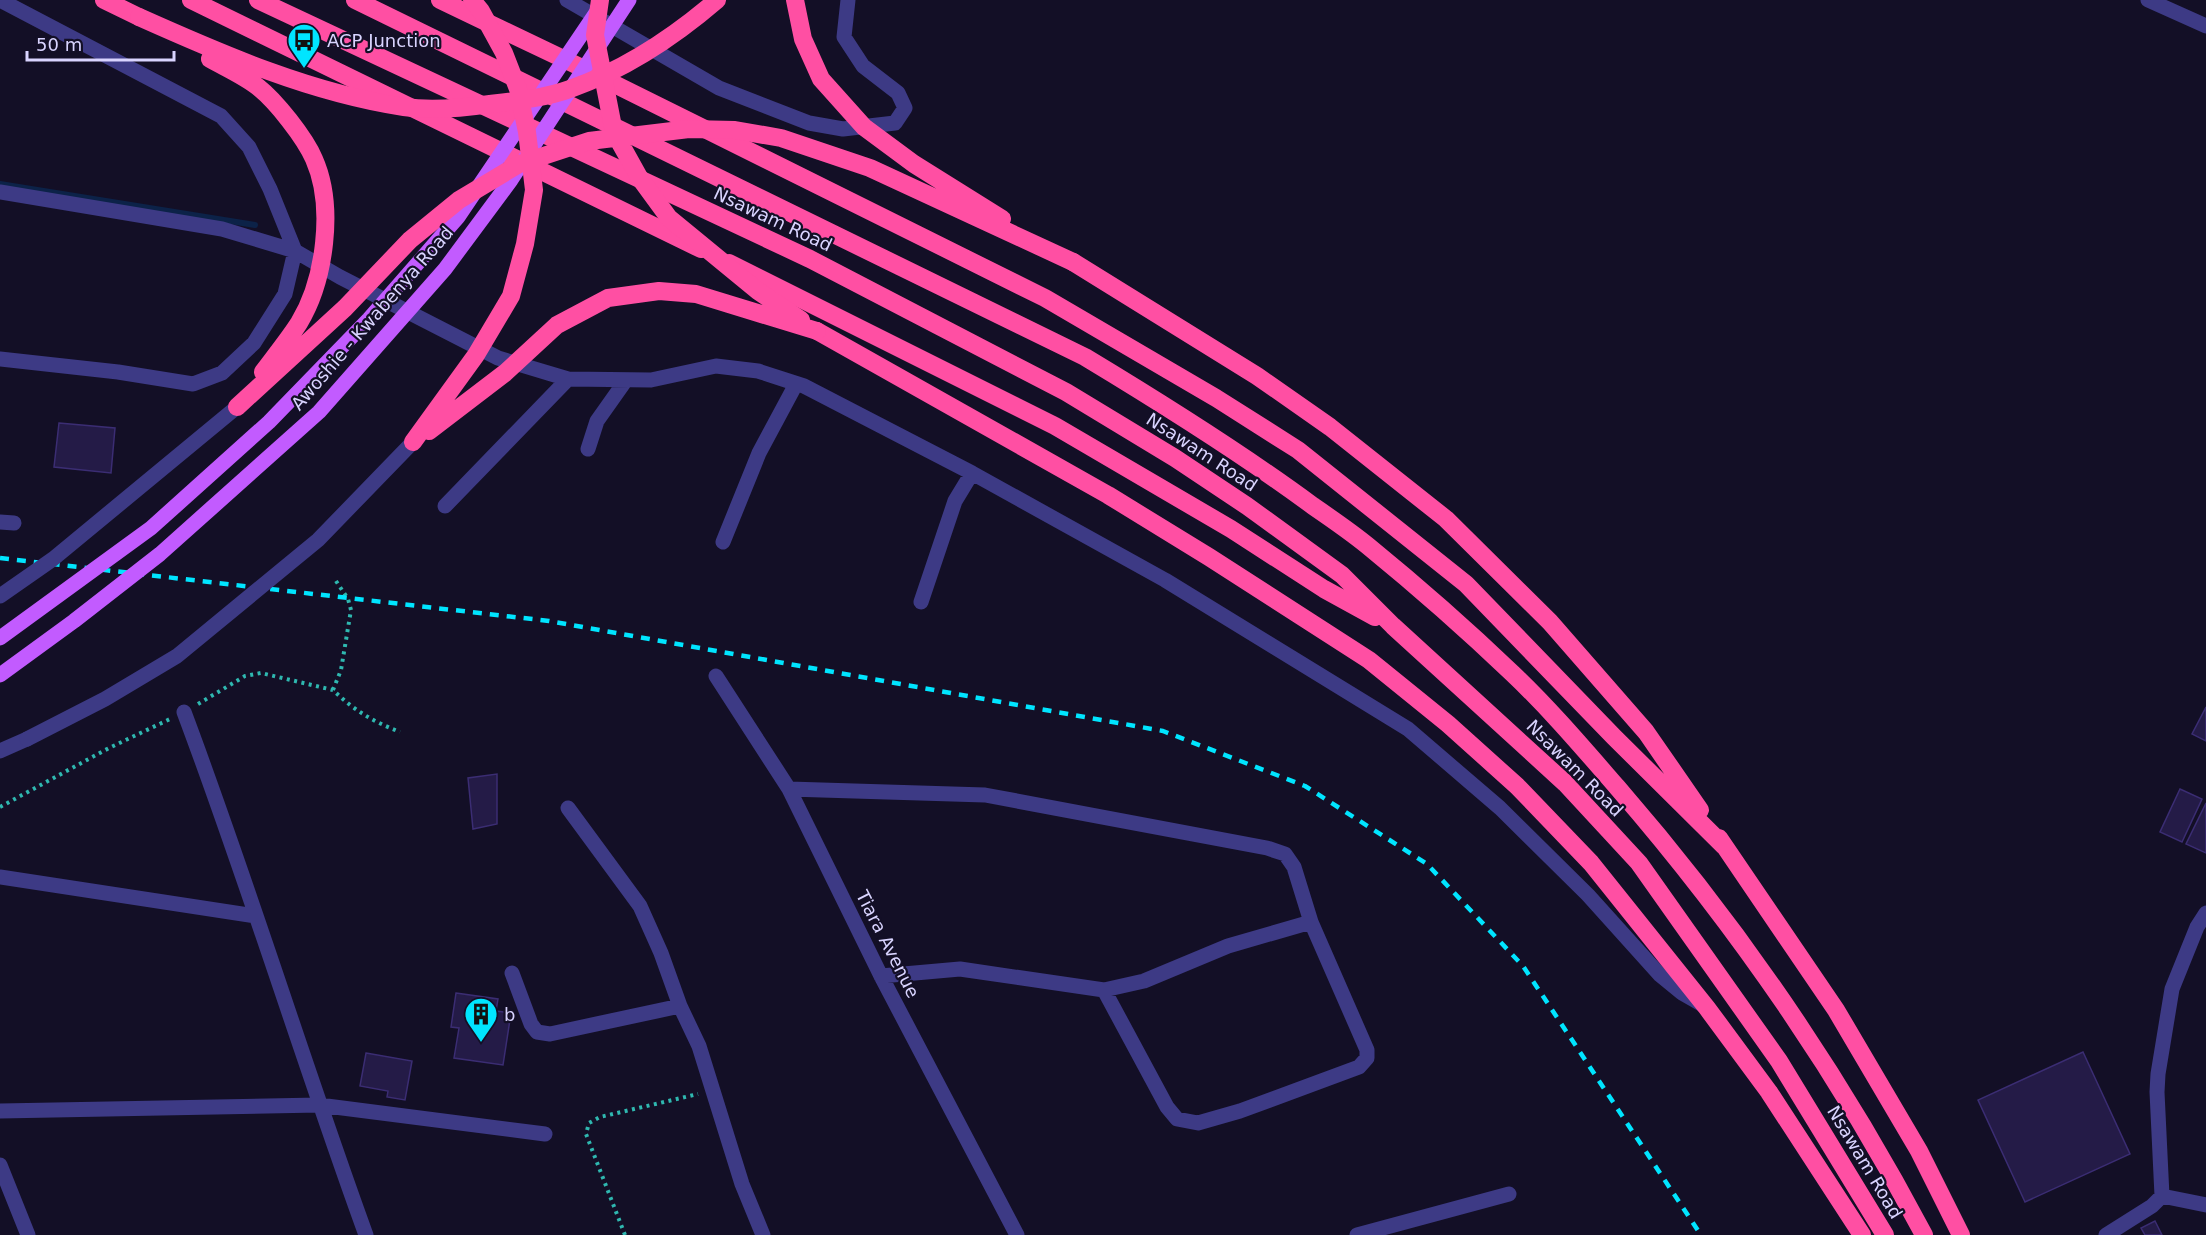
<svg xmlns="http://www.w3.org/2000/svg" width="2206" height="1235" viewBox="0 0 2206 1235" font-family="'DejaVu Sans',sans-serif">
	<style>
		.lines { fill: none; stroke-linecap: round; stroke-linejoin: round }
		.stream { stroke: #0c2248; stroke-width: 6 }
		.building { fill: #241b47; stroke: #3b2d73; stroke-width: 1.5 }
		.path { stroke: #2fb8b0; stroke-width: 4; stroke-dasharray: 3 4.5; stroke-linecap: butt }
		.minor { stroke: #3d3a85; stroke-width: 15 }
		.highway { stroke: #ff4fa3; stroke-width: 18 }
		.rail { stroke: #00e5ff; stroke-width: 4.5; stroke-dasharray: 9 8; stroke-linecap: butt }
		.minor-bridge { stroke: #3d3a85; stroke-width: 15 }
		.major-bridge { stroke: #c25bff; stroke-width: 15 }
		.highway-bridge { stroke: #ff4fa3; stroke-width: 18 }
		.labels { text-anchor: middle; dominant-baseline: central; stroke-width: 4.5; stroke-linejoin: round; paint-order: stroke }
		.poi-label { font-size: 18px; fill: #d9d4ff; stroke: #130f26; text-anchor: start }
		.street-label { font-size: 18px; fill: #d9d4ff; stroke: #130f26 }
	</style>
	<rect width="100%" height="100%" fill="#130f26"/>
	<g class="lines">
		<path class="stream" d="M0,184l255,41"/>
	</g>
	<path class="building" d="M59,423l56,5 -4,45 -57,-6z
		M2206,707v34l-14,-7z
		M497,774v50l-24,5 -5,-51z
		M2180,789l22,10 -20,43 -22,-10z
		M2206,803v50l-20,-9z
		M456,993l42,6 -2,12 15,2 -8,52 -49,-7 5,-30 -8,-1z
		M2083,1052l47,102 -105,48 -47,-102z
		M366,1053l46,8 -7,39 -18,-3 1,-6 -28,-5z
		M2155,1221l7,14h-17l-4,-7z"/>
	<g class="lines">
		<path class="path" d="M336,581l12,18 3,11 -10,60 -8,20c22,21 39,31 67,42
			M198,704l47,-28 16,-3 72,17
			M0,807l109,-59 61,-29
			M625,1235l-39,-101 3,-11 11,-6 98,-23"/>
		<path class="minor" d="M567,0l152,88 90,35 34,6 52,-6 10,-15 -7,-15 -35,-27 -19,-29 4,-37
			M2148,0l58,26
			M0,192l222,37 73,22 45,26 158,81 70,21 83,1 65,-14 42,5 46,15 168,87 193,107 243,149 92,79 88,87 72,80 22,18 21,12
			M0,359l118,13 75,12 29,-11 32,-30 31,-49 10,-43 -25,-62 -21,-42 -28,-31 -221,-116
			M588,449l9,-28 29,-41
			M445,506l123,-127
			M0,522l14,1
			M723,542l36,-89 37,-69
			M921,602l34,-101 17,-28
			M716,676l73,113 92,187 136,259
			M184,712c65,173 119,350 182,523
			M0,751l27,-12
			M789,789l196,6 282,53 18,6 9,13 17,55 56,128v8l-8,9 -119,44 -42,12 -21,-4 -10,-12 -63,-117
			M568,808l72,98 21,47 19,53 19,40 43,138 21,51
			M0,877l256,39
			M512,973l19,51 6,8 13,2 130,-28
			M881,976l79,-7 144,21 40,-9 84,-35 83,-24
			M0,1111l319,-6 226,29
			M0,1165l28,70
			M2162,1196l44,9
			M1357,1235l152,-41
			M2106,1235l46,-29 10,-10 -5,-104 1,-18 14,-85 25,-62 9,-14"/>
		<path class="highway" d="M104,0l35,17
			M191,0l510,249
			M258,0l552,259 256,133 109,66 72,48 95,69 51,51 172,157 74,80 140,198 106,174
			M355,0l730,357c78,47 155,95 228,149 19,13 38,26 55,40 49,40 98,83 144,127 37,35 71,75 105,114 119,137 222,287 307,448
			M440,0l134,64 471,234 171,100 82,52 168,134 148,153 110,109
			M1073,262l184,114 73,51 116,92 104,103 96,110 54,78
			M729,263l326,163 176,103 93,60 51,28
			M817,331l291,164 101,62 160,103 79,64 69,62 74,77 116,145 62,84 93,143
			M1719,838l117,172 83,141 42,84"/>
		<path class="rail" d="M0,558l549,63 614,110 142,55 122,78 96,102 178,269"/>
		<path class="minor-bridge" d="M0,596l53,-37 184,-152
			M27,739l78,-40 72,-43 141,-116 95,-98"/>
		<path class="major-bridge" d="M0,638l151,-110 118,-106 100,-103 89,-102 140,-207
			M0,675l74,-54 86,-67 159,-142 126,-143 66,-89 118,-180"/>
		<path class="highway-bridge" d="M600,0l-5,35 19,97 25,45 30,41 89,73 43,29
			M795,0l8,39 18,40 43,48 50,37 88,55
			M139,17c85,38 172,76 265,90 28,4 59,1 86,-3 26,-3 55,-6 80,-15 54,-19 104,-52 147,-89
			M210,59c16,9 34,17 48,28 18,14 47,51 56,72 21,47 11,121 -15,164 -11,17 -24,33 -36,49
			M237,407l108,-99 65,-68 49,-40 60,-36 70,-23 100,-12 46,1 46,8 89,30 203,94
			M429,431l76,-58 52,-48 51,-27 51,-7 37,3 121,37
			M413,442l63,-87 35,-59 14,-52 9,-54 -7,-58 -9,-43 -14,-36 -23,-42 -9,-11"/>
	</g>
	<defs>
		<symbol id="bus-pin" viewBox="-11 -11 22 30"><path d="M0 17L-7.5 6A9.5 9.5 0 1 1 7.5 6Z" fill="#00e5ff" stroke="#130f26"/><path d="M-5-6H5V4H4V6H2V4H-2V6H-4V4H-5ZM-3.5-4V0h7V-4ZM-3.5 1.2v1.5H-2V1.2ZM2 1.2v1.5H3.5V1.2Z" fill="#111"/></symbol>
		<symbol id="building-pin" viewBox="-11 -11 22 30"><path d="M0 17L-7.5 6A9.5 9.5 0 1 1 7.5 6Z" fill="#00e5ff" stroke="#130f26"/><path d="M-4-6H4V6H1V3H-1V6H-4ZM-2.5-4.3h1.7v1.8h-1.7ZM.8-4.3h1.7v1.8H.8ZM-2.5-1h1.7V.8h-1.7ZM.8-1h1.7V.8H.8Z" fill="#111"/></symbol>
	</defs>
	<g fill-rule="evenodd">
		<use href="#bus-pin" x="285" y="21" width="38" height="52"/>
		<use href="#building-pin" x="462" y="995" width="38" height="52"/>
	</g>
	<g class="labels">
		<g class="poi-label">
			<text x="327" y="40">ACP Junction</text>
			<text x="504" y="1014">b</text>
		</g>
		<g class="street-label">
			<text transform="translate(773 219) rotate(25)">Nsawam Road</text>
			<text transform="translate(372 318) rotate(-49)">Awoshie - Kwabenya Road</text>
			<text transform="translate(1202 452) rotate(33)">Nsawam Road</text>
			<text transform="translate(1575 768) rotate(45)">Nsawam Road</text>
			<text transform="translate(888 944) rotate(63)">Tiara Avenue</text>
			<text transform="translate(1865 1162) rotate(59)">Nsawam Road</text>
		</g>
	</g>
	<path d="M27 51v9h147v-9" fill="none" stroke="#d9d4ff" stroke-width="3"/>
	<text x="36" y="51" font-size="18" fill="#d9d4ff" stroke="#130f26" stroke-width="4.5" paint-order="stroke">50 m</text>
</svg>
